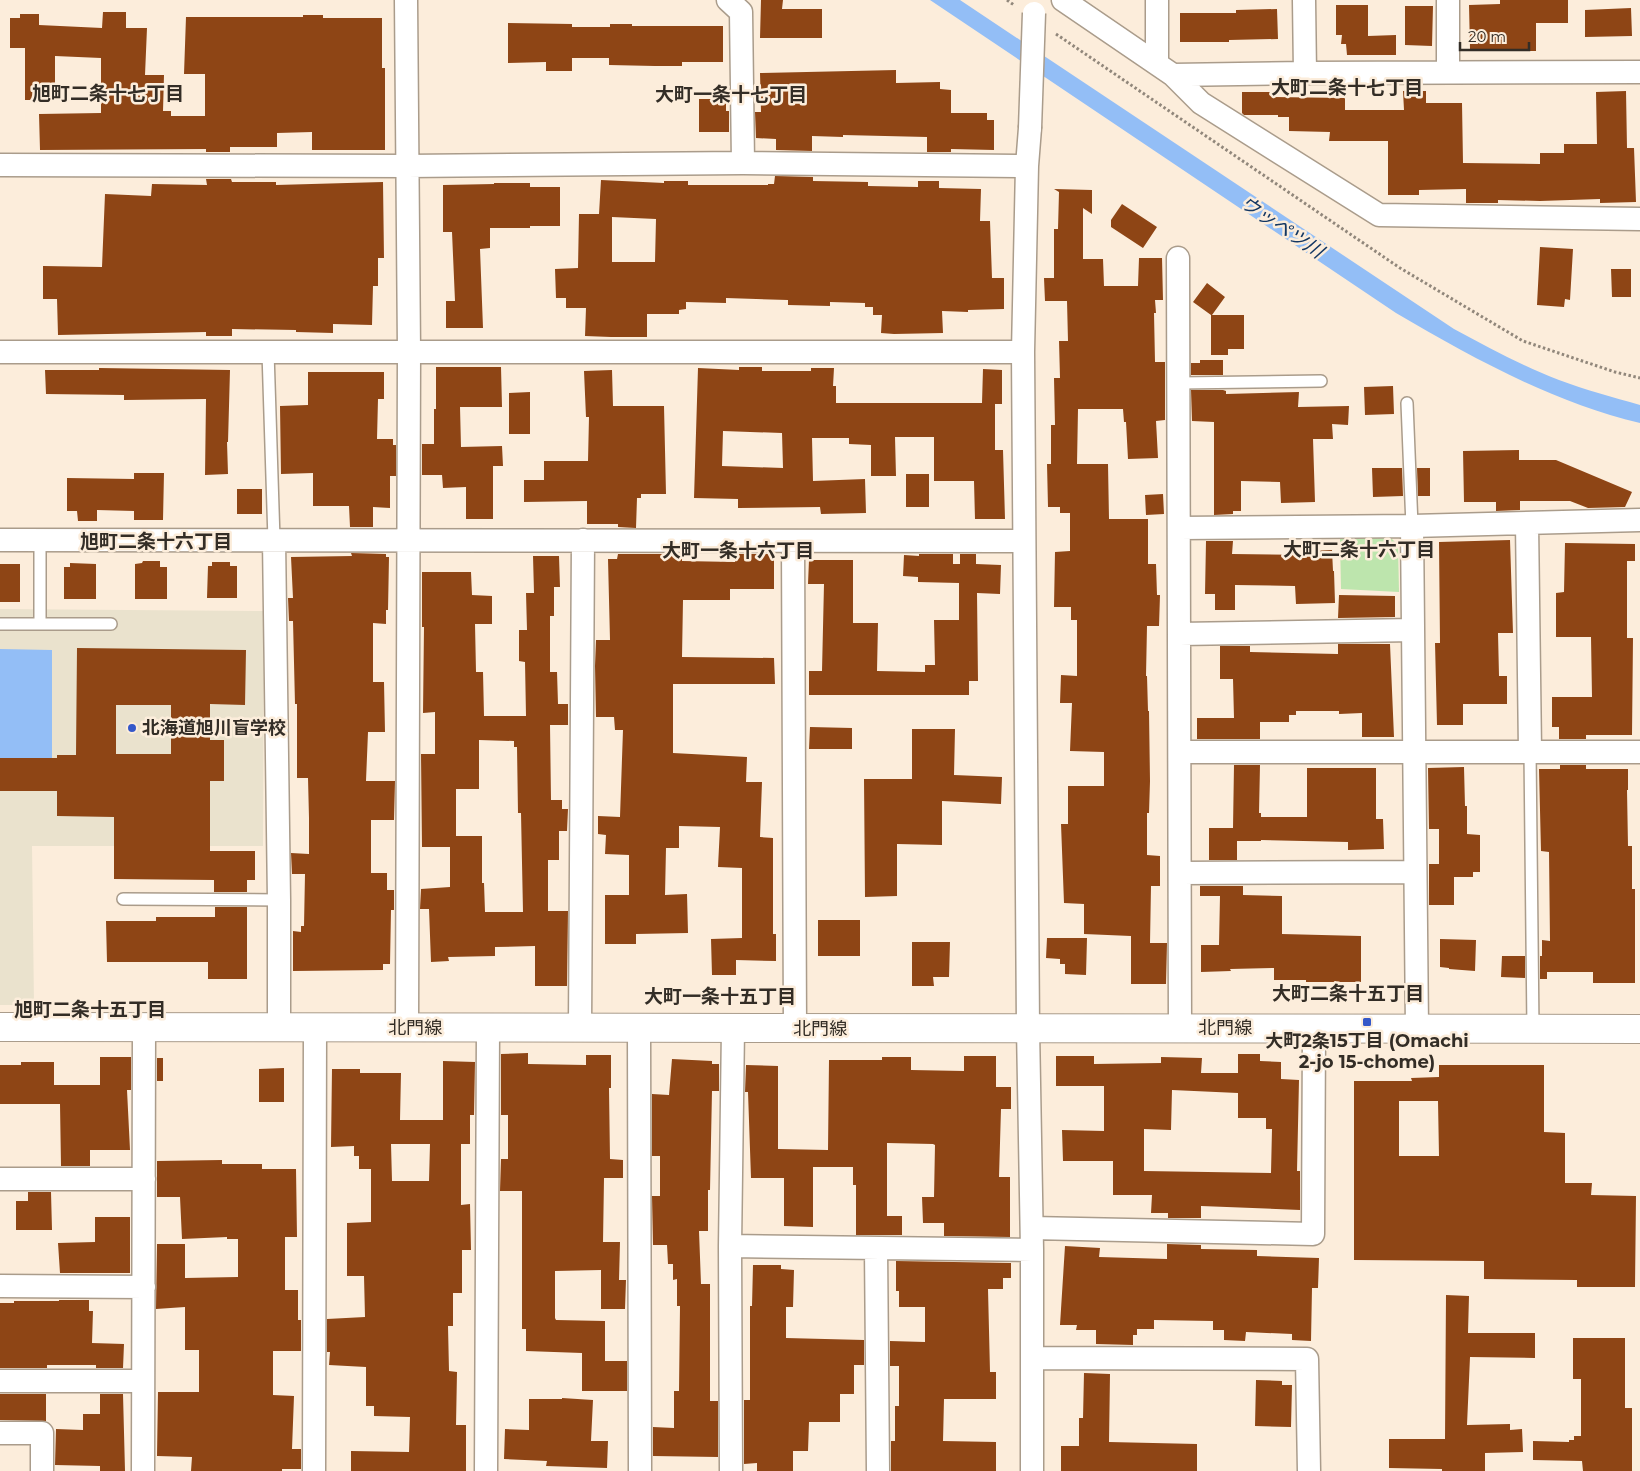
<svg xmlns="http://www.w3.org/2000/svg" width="1640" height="1471" viewBox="0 0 1640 1471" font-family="Montserrat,'Noto Sans JP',sans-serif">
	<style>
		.education { fill: #eae2cd }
		.green { fill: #bde5ad }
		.water { fill: #93bef6 }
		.building { fill: #8e4515; fill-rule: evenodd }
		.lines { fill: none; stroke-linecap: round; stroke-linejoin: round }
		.lane-casing { stroke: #aa9c8b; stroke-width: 14 }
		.street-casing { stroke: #aa9c8b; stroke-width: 25 }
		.secondary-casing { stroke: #aa9c8b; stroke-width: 30 }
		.path { stroke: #91877b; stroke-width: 3; stroke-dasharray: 2.5 2.5; stroke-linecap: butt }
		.lane { stroke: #fff; stroke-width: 11 }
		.street { stroke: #fff; stroke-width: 22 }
		.secondary { stroke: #fff; stroke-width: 28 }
		.street-bridge-casing { stroke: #aa9c8b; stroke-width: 25; stroke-linecap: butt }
		.street-bridge { stroke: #fff; stroke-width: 22 }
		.poi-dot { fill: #3458c9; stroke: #fceddb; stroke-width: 2 }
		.labels { text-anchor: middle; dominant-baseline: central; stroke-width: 5; stroke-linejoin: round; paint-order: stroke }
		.poi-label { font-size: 18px; font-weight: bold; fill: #332d26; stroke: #fceddb; text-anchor: start }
		.street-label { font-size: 18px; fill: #332d26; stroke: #fceddb }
		.neighbourhood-label { font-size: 19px; font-weight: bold; fill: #332d26; stroke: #fceddb }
		.water-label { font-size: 19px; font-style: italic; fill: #133763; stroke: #fceddb }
	</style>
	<rect width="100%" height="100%" fill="#fceddb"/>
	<path class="education" d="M0,609l264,2 -1,235h-231l2,159h-34z"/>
	<path class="green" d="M1391,538l7,7 1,47 -58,-3 -1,-50z"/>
	<path class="water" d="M930,0h30l494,329c34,18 68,37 105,51 26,10 54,17 81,25v18c-88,-21 -167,-65 -244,-110z
		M0,649l52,1v108h-52z"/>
	<path class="building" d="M761,0h22l-1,9h40v29h-62z
		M1500,0h68v23h-32v28h-47v-2h-19l-1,-44 31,-1z
		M1336,5h32v31l28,-1v20h-49l-1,-11h-5l1,-9h-6z
		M1405,6h28l-1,40 -27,-1z
		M1631,8l1,28 -47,1v-27z
		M1277,9l1,30 -49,1v2h-49v-29h56v-3z
		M103,12h23v16h21l-2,47h19l-1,36h8v5h34v-42h-21l2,-57h117v-2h20v3h59v50h3v82h-73v-18l-35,1v14h-47v5h-24v-3l-166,1 -1,-36 62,-1v-55l-46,-2v44h-30v-52h-15v-30h10v-4h19v11l63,3z
		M508,23l64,1v3h38v-3h22v2h91v36h-41v4h-27l-46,-1v-7h-37v13h-26v-9l-38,1z
		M896,70v13l44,-1v7l11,1v23h36v7h7v30l-43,-1v3h-24v-15l-84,-2v2l-31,-1v15l-36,-1v-11l-20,-1 -1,-26h6l-1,-39z
		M1403,91h23v12h36l1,60 77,1v-11h24v-9h33l-1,-52 30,-1 1,57h7l2,54 -36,1v-4l-60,2 -42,-1v3h-32v-14l-47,1v5h-31v-54h-59l1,-9 -41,-1v-14h-11v-2h-34l-2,-2v-21h31v5l72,1v12h59z
		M699,99h27v12h3v21h-30z
		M775,176l38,1v4l55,1v4l50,1v-6h21v7l42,1 -1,32h10l2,57h12v31l-36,1v2l-26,-1 1,22 -49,1 -13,-1 1,-18h-9v-8h-8v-4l-35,-1v4l-42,-1v-5l-62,-2v5l-40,-1v7l-7,1v4h-32v23h-36l-26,-1 1,-28h-20v-10h-10l-1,-29 23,-1 1,-54h20l2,-34 63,3v-2h24v4h80v-1h6zM612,217l44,2 -1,43h-43z
		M206,179h25l1,3h44v3l107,-3 1,76h-6v28h-5l-1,39 -39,-1v9l-37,-1v-2l-64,-1v7h-26v-4l-148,3 -1,-36h-14v-33l59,1 3,-73 46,2 1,-12 55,1z
		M494,183h36v4h30v39h-30v2h-40v20l-10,1 3,79h-37v-27h9l-3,-69h-9v-47l51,-1z
		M1054,189l38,1v24l-9,-6v51h20l1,27h34l1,-28h23l1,42h-8l1,13h-2l1,49h10v58l-9,1 2,37 -30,1 -2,-37h-2l-1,-13h-45l-1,55h31l1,55h39v45h8l1,31h3l-1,31h-12l-1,50h1l1,35h1l1,70 -1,32h-2v42l13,1v30h-9l-1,57h17l-1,41h-35v-48l-47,-2v-30l-20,-1 -3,-79h7v-38h36v-34l-34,-1 2,-48h-12l1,-28 16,1v-56h-6v-13h-17l1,-55 15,-1v-38h-10v-6h-12l-1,-43h4v-39h4l-1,-47h6l-1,-37h9l-1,-40h-22l-1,-23h10v-49h4l1,-37z
		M1122,204l35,23 -14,21 -32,-21v-7z
		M1540,247l33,2 -3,51 -5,-1 -1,8 -27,-2z
		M1611,269h20v28h-19z
		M1207,283l18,14 -13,18h32v34h-16v6h-17v-40l-18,-13z
		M1200,360h23v15h-32v-12h9z
		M436,367h65l1,40h-42l1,40 41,-1 1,20h-10v53h-27v-32l-23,1 -1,-13h-20v-31h12v-35h2z
		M739,367h23v4h49v-3h23l-1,18h3v17h146l1,-34 19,1v34h-7v46h8l2,69h-30l-1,-38h-40v-44h-39l1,39h-25v-31l-22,-1v-6h-37l1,43 52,-2 1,34 -45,1 -1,-7 -82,1v-9l-44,-1 4,-130 41,2zM723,431l59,2 1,35 -61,-2z
		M99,368l131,2 -2,72h-1l1,32 -23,1 1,-76 -82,1v-5l-78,-1 -1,-24h54z
		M612,370l1,36h51l2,88h-25v4h-4l-1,30 -18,-1v-3h-31v-23l-63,1v-22h20v-19h44l1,-44h-3l-2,-46z
		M308,372h76v27h-6l-1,40h16v6h3v31h-6v32l-17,-1v20h-23l-1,-21h-36v-33l-32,1 -1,-68 28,-1z
		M1393,386l1,28 -29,1 -1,-28z
		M1191,390h32l3,1v3l73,-2 -1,15 51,-1 -1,19 -16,-1 1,15h-20l2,63 -34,1 -1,-21 -39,-1v30h-8v3l-19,1v-93l-22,-1z
		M530,392v42h-21v-41z
		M1519,450v10h37l76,32 -7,15 -37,1 -18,-7h-50v9l-24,1v-9h-32l-1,-51z
		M1372,468h30l1,28 -30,1z
		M1417,468h13v28h-12z
		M134,473h30l-1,47h-29v-9l-37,-1v11h-19l-1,-10h-10v-33l67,1z
		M906,474h23v33h-23z
		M237,489h25v25h-25z
		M1163,494l1,20 -18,1 -1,-20z
		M1510,540l3,93h-15l1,43h8v28h-44v21h-26l-2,-82h5l-1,-101z
		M1206,541h27l-1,13 79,1v-4l21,-1 1,21h1l1,32 -39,1 -1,-18 -60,-1v25h-20v-16h-10z
		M1565,543l70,1v17h-8v77h6l-1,97h-46v4h-27v-12h-7v-30h40l-1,-60h-35v-44l8,-1z
		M351,553l35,1v3h3l-1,53h-2v14l-13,-1v59h11l1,50h-17l-2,49h29l-1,39h-23v53h16v17h7v20h-3l-1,54h-7v6l-90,1v-40l8,1v-6h3l1,-52h-13l-1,-21 18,1v-36l-1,-40h-11v-74h-2l-2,-83h-4l-1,-23h5l-2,-41 61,-1z
		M618,554h64v7l53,1v-8h39v35h-44v11h-47l-1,57 92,1 1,26h-102v69l74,4 -1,25h16l-2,55 13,1v96h3v27l-40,-1v15h-24l-1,-36 31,-1v-70l-24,-1 2,-40 -41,-1v22h-13l-1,47 22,-1 1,39 -52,1v10h-31v-49h24v-40l-24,-1 1,-19 -8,-1v-18l22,1 3,-87h-8l-1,-13h-18l-1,-51 1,-26h14l-2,-81h9z
		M919,554h34v10h7v-10h16v10l25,1 -1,29 -23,-1 1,88h-9v14h-160v-24h13l2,-87h-16l1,-24h44v63h25l-1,48 48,1v-7h10l-1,-45h25v-37l-41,-1v-5l-15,-1 1,-21 15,1z
		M533,556h26l1,31h-6v29h-4v56h7l1,32h10v21h-18l1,75h11v9h6l-1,22h-8v29h-11v51h20l-1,75h-32v-40l-40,1v9l-47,1 1,4 -18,1 -2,-53h-9l1,-20 29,-2v-40h-28l-1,-93h14v-42l-12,1 1,-86h-2v-55h49l1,23 20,1v28h-17l1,48h7l1,44h42l-1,-54 -6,-1v-31h8l-1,-37h8zM479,740l35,1v6h3l1,66h3l2,99h-38l-1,-29h-2v-47h-26v-47h23z
		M143,561h17v6h7v32h-32v-35l7,-1z
		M212,562h18v4h7v32h-30l1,-32h4z
		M70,563l26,1v35h-32v-32h6z
		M0,564h20v38h-20z
		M1339,595l56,1v21l-57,1z
		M1338,644h52l4,93h-32v-24l-23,1v-3h-43v4h-7v7h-29v17h-63v-21h37l-1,-39h-13v-33h30v6l88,2z
		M77,648l169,2 -1,55 -35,-1v36h14v41h-14v70h45v29h-8v12h-33v-12l-100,-1v-62l-57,-1v-25h-57v-33h57v-3h19zM116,705h55v49h-55z
		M810,727l42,1v21h-43z
		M912,729h43l-1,46 48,2 -1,27 -59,-3v44l-45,-1v52l-32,1 -1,-118h48z
		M1234,765h26l-1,48h2v4h46v-49h69v51h7l1,30 -36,1v-8l-87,-2v1h-24v19h-28v-32h24z
		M1560,765h26v4h42v21h-1l1,56h4v43h3v94h-42v-11h-46v7h-7v-23h2v-16l8,1 -1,-89 -8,-1 -2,-82h21z
		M1464,767l1,39h2v28l13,1v37h-7v5h-19v28h-25v-41h10v-35h-10l-1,-61z
		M1200,886h43v9l39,1v38l79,2v46h-55v-2h-32v-12l-44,1 1,2 -30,1v-27h18l1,-49h-20z
		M215,907h32v72h-39v-17h-101l-1,-41h50v-4h59z
		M818,920h42v36h-42z
		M1047,938h40l-1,37 -21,-1v-10h-5v-5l-14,-1z
		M1440,939l36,1 -1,31 -26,-2v-1l-9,-1z
		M912,942h38l-1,35h-16l1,9h-22z
		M1502,956h23v22l-24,-1z
		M528,1053v11l58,1v-10h25v33h-2l1,71 13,1v18h-19l-1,64h17l-1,38h7l-1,29h-24v-39l-46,1v47l1,2 49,1v40h22v30h-45v-38l-56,-2v-22h-4v-138h-22l1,-32h7v-44h-7v-61z
		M1238,1054h22v7l21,1v17l18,1 -2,91h3v39l-99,-4v12h-33v-5h-17l1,-18h-39v-34h-50l-1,-31 42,1v-45h-48v-30h38v8l67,-1v-6l41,1 -1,15h37zM1172,1090l66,3v25h28v11h6l-1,44 -127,-2v-42l27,1z
		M964,1056h32v31h15v22h-10l-2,68h11v60l-66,-1v-13h-21l-1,-26h12l1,-52 -2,-1 -46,-1v73h15v19h-46v-50h-3v-18h-40v60l-29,-1v-48h-33l-3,-86h-3l1,-27 32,1v83l50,1 1,-90h53v-3h29v13l53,1z
		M100,1057h31v33h-4l3,60h-40v16h-29l-1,-62h-60v-39h21v-3h33v23h46z
		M157,1058h6v23h-6z
		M672,1059l40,2v3h7v27h-7l-2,99h-2v41h-9l2,53h9v117h8v56l-65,-1v-29l21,1v-37h5l1,-85h-3v-27l-4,1v-16h-5l-1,-19h-14l-1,-49h8v-40h-8v-62l17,1z
		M443,1061l32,1 -1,53h-4v29h-9v61l9,-1 1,46h-9v43h-9v33h-5l1,45 8,1 -1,53h10v46h-115v-20l58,1 1,-35 -36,-1v-10h-8v-39l-37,-2 1,-13h-3v-33l38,-2 -1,-41h-17v-53l24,-1v-53h-12v-13h-5v-10l-23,1 1,-78h28v4h41l-1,47h43zM391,1144h39l-1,37h-37z
		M1439,1065h105v67l21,1v50h27l-1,12 45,1 -1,91h-58v-7l-93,-1v-18l-130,-1v-179h58l-1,-3 28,-1zM1399,1101h39l1,55h-40z
		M284,1068v34h-25v-33z
		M222,1160v4h40v5h34l1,68h-12v53h13v30h3v31h-28v44l21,1 -2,53h9v20h-19v2h-91l1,-14 -35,-1 1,-64h41v-42h-14v-43l-29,2 1,-65h28v34l53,-1v-38h-11v-2l-45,2 -2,-42h-23v-36z
		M28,1192h23l1,38h-36v-29h12z
		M95,1217h35v56h-70l-2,-30 37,-1z
		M1167,1244l34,1v4l56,1v6l62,2 -1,30h-6l-1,53 -19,-1v-6l-46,-2 -1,9 -21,-1v-10h-11v-9l-59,-1v9h-17v6h-4v10l-37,-1v-14h-20l1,-5h-17l5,-79 35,2 -1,9 68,2z
		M896,1261l115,2v15h-8v11h-15l2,83h6v27h-52l-1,42 53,1v29h-105v-30h4v-35h4v-40h-9v-25l35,1v-35h-26v-16h-3z
		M753,1265h28v4l13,1 -1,37h-7v31l78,2v25h-10v29h-14v28h-31l-1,29h-15v20h-36v-8l-13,1v-64h6v-94h2z
		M1446,1295l23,1 -1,37h67v25l-65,-1 -3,68 43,-1v6l12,-1 1,23 -38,1v18h-43v-2l-53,-1v-29h56z
		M59,1300h30v11h4l-1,32 32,1 -1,24h-27v-3h-49v3h-47v-65h14v-2h45z
		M1573,1338h52v70h7v63h-49l-1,-10 -49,-1v-19l36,1v-2h5v-4h7v-57h-8z
		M1084,1373l26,1 -1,68 88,2v27h-136v-25h18v-28h4z
		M1256,1380l26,1v4h10l-1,42 -36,-1z
		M0,1394h46v27l-46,-1z
		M100,1394h23l2,77h-25v-5l-45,-1 1,-36 27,1v-16h17z
		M562,1398l31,2 -2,41h17l-1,27 -61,-2 1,-5 -43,-2 1,-30 24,1v-31h33z"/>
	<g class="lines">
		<defs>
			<path id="lane" d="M268,352l6,188
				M1180,383l141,-2
				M1407,403l5,123
				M40,540v84
				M0,624h111
				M1530,751l3,278
				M123,899l156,1"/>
			<path id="street" d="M406,0l3,351 -2,678
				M728,0l13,12 2,151
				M1063,0l110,75 28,28 178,112 261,4
				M1304,0l1,73
				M1157,64v-64
				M1448,72v-72
				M1173,75l132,-2 335,-1
				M1030,128l-3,38 -4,186 5,676 4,222v221
				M0,165l407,1 336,-3 284,3
				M1178,258l2,770
				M0,352h1023
				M1527,523l3,228
				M1412,526l5,503
				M1180,528l232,-2 228,-6
				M0,540l1024,1
				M274,540l5,360v128
				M793,541l2,488
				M1180,634l233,-4
				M1180,752h460
				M1181,873l234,-1
				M580,1028l3,-488
				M639,1028l1,443
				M0,1179h144
				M1032,1228l281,6 1,-205
				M730,1246l302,4
				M876,1248l2,223
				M0,1286l144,1
				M1032,1358l275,1 2,112
				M0,1381h143
				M0,1433h42v38
				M143,1471l1,-443
				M314,1471l1,-443
				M486,1471l2,-443
				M731,1471l-1,-225 3,-218"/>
			<path id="secondary" d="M0,1027l1640,2"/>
		</defs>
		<use href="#lane" class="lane-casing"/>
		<use href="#street" class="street-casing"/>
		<use href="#secondary" class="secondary-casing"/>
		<path class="path" d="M1007,0l7,5
			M1056,34l344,234 123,73 92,31 25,6"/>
		<use href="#lane" class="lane"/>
		<use href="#street" class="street"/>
		<use href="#secondary" class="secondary"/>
		<defs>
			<path id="street-bridge" d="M1030,128l4,-115"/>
		</defs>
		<use href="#street-bridge" class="street-bridge-casing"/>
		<use href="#street-bridge" class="street-bridge"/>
	</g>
	<g class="poi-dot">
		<circle cx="132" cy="728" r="5"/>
		<rect x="1362" y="1017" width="10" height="10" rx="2.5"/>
	</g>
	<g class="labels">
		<g class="poi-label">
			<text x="142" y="728">北海道旭川盲学校</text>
			<text x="1367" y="1041" text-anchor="middle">大町2条15丁目 (Omachi<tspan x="1367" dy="21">2-jo 15-chome)</tspan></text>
		</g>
		<g class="street-label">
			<text x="415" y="1028">北門線</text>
			<text x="1225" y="1028">北門線</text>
			<text x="820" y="1029">北門線</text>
		</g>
		<g class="neighbourhood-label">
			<text x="1347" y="87">大町二条十七丁目</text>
			<text x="108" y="93">旭町二条十七丁目</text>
			<text x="731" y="94">大町一条十七丁目</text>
			<text x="156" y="541">旭町二条十六丁目</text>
			<text x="1359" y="549">大町二条十六丁目</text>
			<text x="738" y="550">大町一条十六丁目</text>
			<text x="1348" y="993">大町二条十五丁目</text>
			<text x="720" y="996">大町一条十五丁目</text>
			<text x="90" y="1009">旭町二条十五丁目</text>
		</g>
		<g class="water-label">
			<text transform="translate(1282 227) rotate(34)">ウッペツ川</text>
		</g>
	</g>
	<path d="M1460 42v8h69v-8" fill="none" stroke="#332d26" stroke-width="2.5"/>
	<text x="1468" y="42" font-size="15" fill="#332d26" stroke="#fceddb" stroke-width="4" paint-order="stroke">20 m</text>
</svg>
